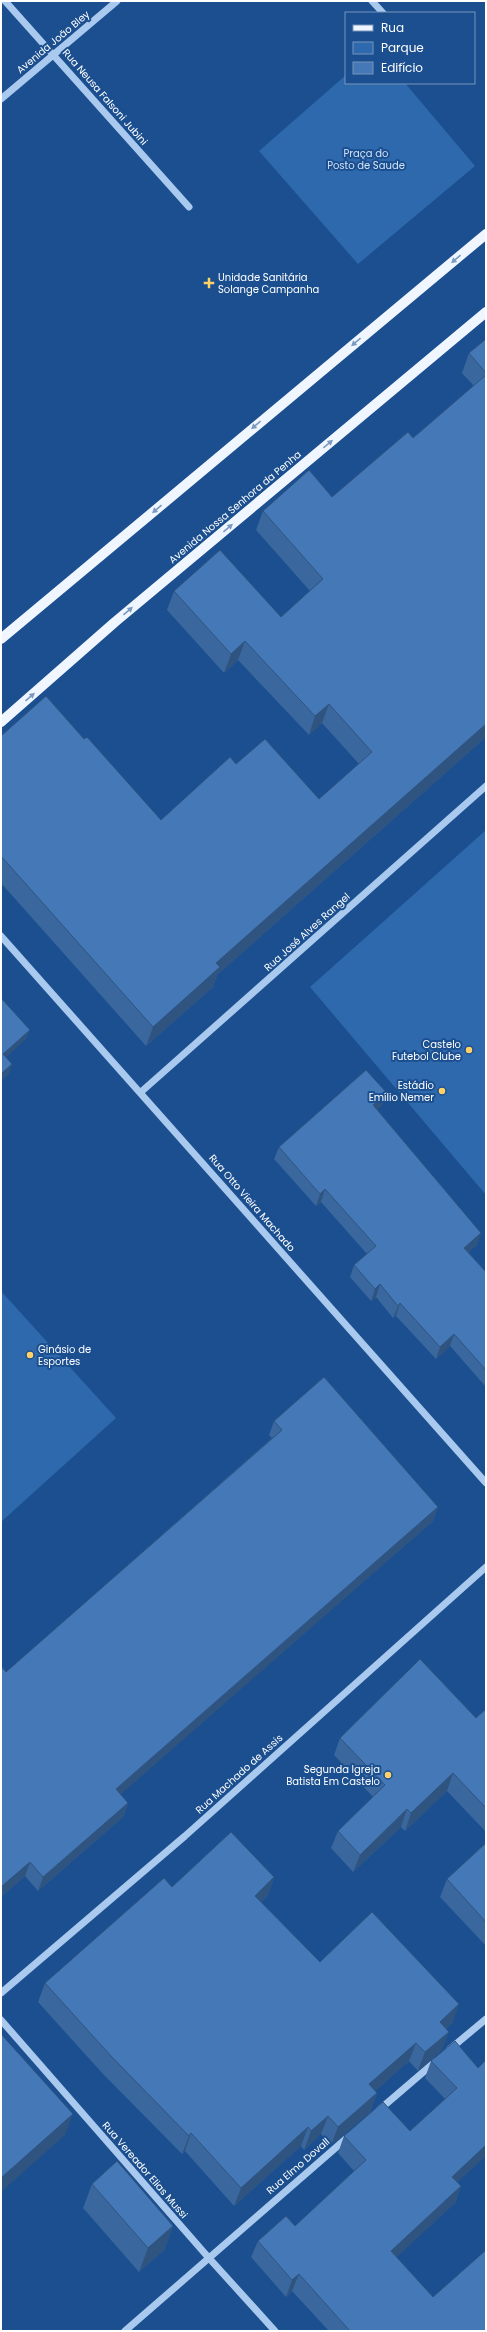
<svg xmlns="http://www.w3.org/2000/svg" width="487" height="2332" viewBox="0 0 487 2332" font-family="Poppins,sans-serif">
	<style>
		.green { fill: #2e69ad }
		.lines { fill: none; stroke-linecap: round; stroke-linejoin: round }
		.minor { stroke: #a9c9ee; stroke-width: 7 }
		.major { stroke: #f0f6ff; stroke-width: 10 }
		.wall { fill: #3a679d }
		.shaded-wall { fill: #305480 }
		.building { fill: #4478b7; stroke: #305480 }
		.oneway { fill: #7b9ac1 }
		.poi-dot { fill: #ffd166; stroke: #1b4f8f; stroke-width: 1.5 }
		.labels { text-anchor: middle; dominant-baseline: central; stroke-width: 4; stroke-linejoin: round; paint-order: stroke }
		.street-label { font-size: 10px; fill: #fff; stroke: #1b4f8f }
		.park-label { font-size: 10px; fill: #cfe3fa; stroke: #1b4f8f }
		.poi-label { font-size: 10px; fill: #fff; stroke: #1b4f8f; text-anchor: end }
	</style>
	<rect width="100%" height="100%" fill="#1b4f8f"/>
	<path class="green" d="M346,75v8h59l70,83 -117,98 -99,-113z
		M486,830v365l-176,-208z
		M1,1291l115,127 -115,104z"/>
	<g class="lines">
		<path class="minor" d="M5,1l184,206
			M372,1l11,12
			M1,99l116,-98
			M1,936l485,547
			M141,1092l345,-306
			M1,1993l184,-157 301,-269
			M1,2020l207,237 67,74
			M450,2049l36,-30
			M379,2110l56,-48
			M125,2331l223,-194"/>
		<path class="major" d="M1,639l485,-405
			M1,722l114,-100 371,-310"/>
	</g>
	<path class="wall" d="M486,339v398l-269,238 -4,12 -67,59 -145,-163v-147l83,3 77,81 75,-56 83,35 40,-35 -37,-41 -13,12 -71,-75 -14,13 -57,-63 7,-19 107,26 29,-26 -54,-61 7,-19 69,-14 81,-59 61,-52 -12,-13 7,-20z
		M387,1093l-5,12 -5,4 100,136 -9,7 18,20v115l-36,-41 -14,13 -40,-43 -3,2 -17,-21 -5,4 -21,-24 4,-12 13,-11 -46,-52 -5,4 -42,-47 5,-12z
		M274,1421l164,86 -5,14 -313,273 8,9 -5,14 -85,74 -13,-15 -24,21v-231l5,6 266,-234 -3,-3z
		M486,1709v123l-39,-41 -42,40 -4,-4 -48,45 -22,-24 7,-17 35,-34 -39,-42 6,-17 136,-20z
		M486,1843v103l-46,-49 7,-18z
		M274,1877l-6,18 -7,7 59,60 133,60 -7,7 -4,21 -24,21 -9,-10 -34,30 2,2 -7,19 -39,33 -10,-11 -17,16 -3,-4 -67,60 -49,-55 -3,3 -79,-80 -65,-72 7,-19 127,-96z
		M431,2061l47,7 -20,115 3,3 -6,17 -59,54 37,40 53,34h-157l-37,-40 -6,6 -35,-40 7,-16 37,-15 59,-55 -16,-18 6,-17 66,-5 35,-32 -20,-21z
		M92,2184l81,42 -9,24 -25,22 -56,-64z"/>
	<path class="shaded-wall" d="M245,641l-7,19 -14,13 7,-19z
		M329,704l-7,19 -13,12 6,-19z
		M486,724v13l-269,238 -4,12 -67,59 7,-19 63,-64z
		M30,1030l-4,9 -25,23 2,-8z
		M12,1064l-3,10 -8,7v-7z
		M387,1093l-5,12 -13,12 4,-12z
		M325,1189l-4,13 -5,4 4,-12z
		M481,1233l-4,12 -17,15 4,-12z
		M380,1284l-4,13 -5,4 4,-12z
		M400,1303l-4,13 -3,2 5,-12z
		M454,1334l-4,12 -14,13 4,-12z
		M438,1507l-5,14 -322,282 5,-14z
		M453,1773l-6,18 -42,40 6,-18z
		M128,1803l-5,14 -85,74 5,-14z
		M407,1809l-6,18 -48,45 7,-17z
		M30,1862l-5,14 -24,21v-8l1,-3z
		M274,1877l-6,18 -20,19 7,-18z
		M459,2004l-6,18 -19,19 6,-19z
		M449,2032l-7,18 -24,21 7,-19z
		M416,2043l-7,18 -47,42 7,-19z
		M377,2093l-7,19 -39,33 7,-18z
		M73,2114l-8,21 -64,57v-14z
		M328,2116l-7,18 -17,16 7,-19z
		M308,2127l-7,19 -67,60 7,-18z
		M191,2133l-6,18 -3,3 7,-18z
		M486,2145v11l-40,37 6,-16z
		M461,2186l-6,17 -70,65 6,-17z
		M173,2226l-9,24 -25,22 9,-24z
		M299,2274l-7,17 -6,6 6,-17z"/>
	<path class="building" d="M486,339v34l-17,-20z
		M486,375v349l-270,239 4,4 -67,60 -152,-171v-120l45,-40 38,43 3,-2 74,83 69,-63 6,7 29,-25 54,60 53,-47 -43,-48 -14,12 -70,-75 -14,13 -57,-63 46,-41 61,67 42,-38 -60,-68 46,-41 23,27 76,-65 5,6z
		M1,998l29,32 -27,24 9,10 -11,10z
		M366,1070l21,23 -14,12 108,128 -17,15 22,24v98l-32,-36 -14,13 -40,-44 -2,3 -18,-22 -5,5 -21,-24 22,-19 -51,-57 -5,5 -41,-47z
		M324,1377l114,130 -322,282 12,14 -85,74 -13,-15 -28,24 -1,-1v-219l5,6 276,-242 -8,-9z
		M420,1659l56,59 10,-9v99l-33,-35 -42,40 -4,-4 -47,46 -22,-24 47,-46 -45,-47z
		M231,1832l43,45 -19,19 65,66 52,-50 87,92 -19,18 9,10 -24,20 -9,-9 -47,41 8,9 -39,34 -10,-11 -17,15 -3,-4 -67,61 -50,-55 -2,3 -79,-81 -65,-72 119,-105 8,9z
		M486,1843v79l-39,-43z
		M1,2034l72,80 -72,64z
		M455,2041l23,27 8,-8v85l-34,32 9,9 -70,65 42,46 53,-47v81h-129l-1,-1v1h-6l-51,-57 -7,6 -34,-39 28,-25 9,10 71,-66 -22,-24 39,-34 27,29 47,-43 -26,-27z
		M117,2161l56,65 -25,22 -56,-64z"/>
	<defs><path id="oneway-solid" d="M-6-.8H1V-3.2L6.5 0L1 3.2V.8H-6Z"/></defs>
	<g class="oneway">
		<use href="#oneway-solid" transform="translate(456 259) rotate(140)"/>
		<use href="#oneway-solid" transform="translate(356 342) rotate(140)"/>
		<use href="#oneway-solid" transform="translate(256 425) rotate(140)"/>
		<use href="#oneway-solid" transform="translate(328 444) rotate(-40)"/>
		<use href="#oneway-solid" transform="translate(157 509) rotate(140)"/>
		<use href="#oneway-solid" transform="translate(228 528) rotate(-40)"/>
		<use href="#oneway-solid" transform="translate(128 611) rotate(-40)"/>
		<use href="#oneway-solid" transform="translate(30 697) rotate(-41)"/>
	</g>
	<g class="poi-dot">
		<path d="M207 277h4v4h4v4h-4v4h-4v-4h-4v-4h4z"/>
		<circle cx="469" cy="1050" r="4"/>
		<circle cx="442" cy="1091" r="4"/>
		<circle cx="30" cy="1355" r="4"/>
		<circle cx="388" cy="1775" r="4"/>
	</g>
	<g class="labels">
		<g class="street-label">
			<text transform="translate(53 42) rotate(-40)">Avenida João Bley</text>
			<text transform="translate(105 97) rotate(49)">Rua Neusa Falsoni Jubini</text>
			<text transform="translate(235 507) rotate(-40)">Avenida Nossa Senhora da Penha</text>
			<text transform="translate(307 932) rotate(-42)">Rua José Alves Rangel</text>
			<text transform="translate(252 1203) rotate(49)">Rua Otto Vieira Machado</text>
			<text transform="translate(239 1774) rotate(-42)">Rua Machado de Assis</text>
			<text transform="translate(298 2166) rotate(-41)">Rua Elmo Dovall</text>
			<text transform="translate(145 2170) rotate(49)">Rua Vereador Elias Mussi</text>
		</g>
		<g class="park-label">
			<text x="366" y="153">Praça do<tspan x="366" dy="12">Posto de Saude</tspan></text>
		</g>
		<g class="poi-label">
			<text x="218" y="277" text-anchor="start">Unidade Sanitária<tspan x="218" dy="12">Solange Campanha</tspan></text>
			<text x="461" y="1044">Castelo<tspan x="461" dy="12">Futebol Clube</tspan></text>
			<text x="434" y="1085">Estádio<tspan x="434" dy="12">Emílio Nemer</tspan></text>
			<text x="38" y="1349" text-anchor="start">Ginásio de<tspan x="38" dy="12">Esportes</tspan></text>
			<text x="380" y="1769">Segunda Igreja<tspan x="380" dy="12">Batista Em Castelo</tspan></text>
		</g>
	</g>
	<rect width="487" height="2332" fill="none" stroke="#ffffff" stroke-width="4"/>
	<rect x="345" y="12" width="130" height="72" fill="#1b4f8f" stroke="#7695bc"/>
	<rect x="353" y="25" width="20" height="6" fill="#f0f6ff" stroke="#7695bc"/>
	<text x="381" y="32" font-size="12" fill="#ffffff">Rua</text>
	<rect x="353" y="42" width="20" height="12" fill="#2e69ad" stroke="#7695bc"/>
	<text x="381" y="52" font-size="12" fill="#ffffff">Parque</text>
	<rect x="353" y="62" width="20" height="12" fill="#4478b7" stroke="#7695bc"/>
	<text x="381" y="72" font-size="12" fill="#ffffff">Edifício</text>
</svg>
